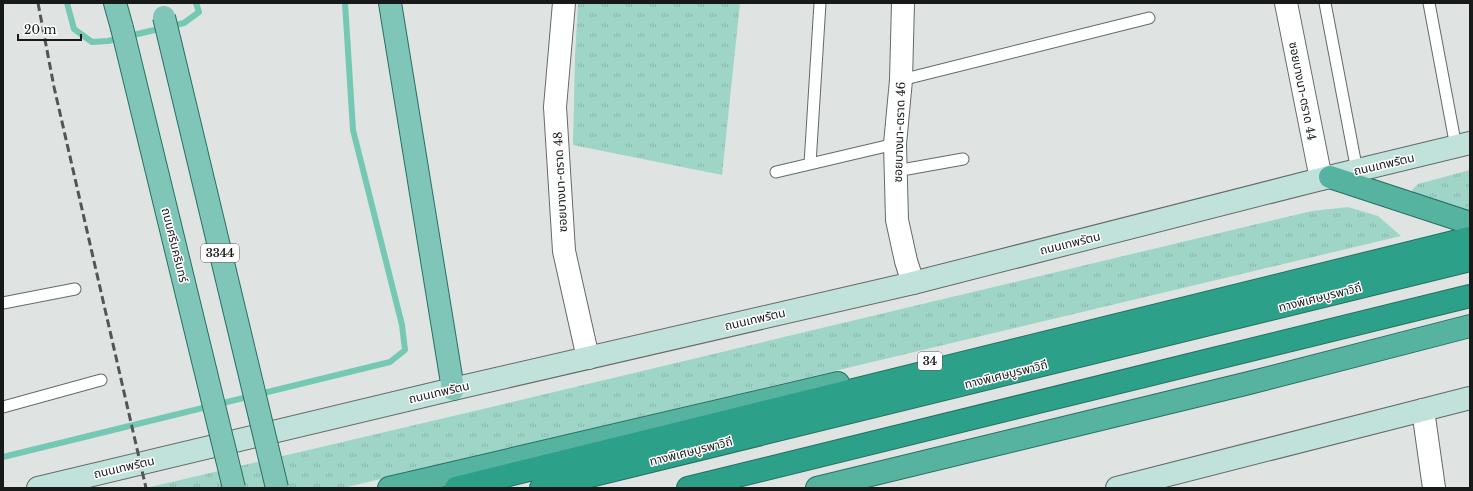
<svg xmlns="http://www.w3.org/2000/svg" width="1473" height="491" viewBox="0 0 1473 491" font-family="'Libre Baskerville','Noto Sans Thai',serif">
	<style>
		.grass { fill: url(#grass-tufts) }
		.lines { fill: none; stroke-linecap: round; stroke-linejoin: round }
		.stream { stroke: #75c8b3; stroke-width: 6 }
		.service-casing { stroke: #656a68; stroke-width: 13 }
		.minor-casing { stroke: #656a68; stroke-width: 24 }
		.secondary-casing { stroke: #656a68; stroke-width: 24 }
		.primary-casing { stroke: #257161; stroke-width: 24 }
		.trunk-casing { stroke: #257161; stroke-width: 24 }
		.motorway-casing { stroke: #257161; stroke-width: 24 }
		.service { stroke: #fff; stroke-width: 11 }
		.minor { stroke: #fff; stroke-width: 22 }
		.secondary { stroke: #c0e2db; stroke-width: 22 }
		.primary { stroke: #80c6b8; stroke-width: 22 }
		.trunk { stroke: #56b3a0; stroke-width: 22 }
		.motorway { stroke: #2ca088; stroke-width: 22 }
		.rail { stroke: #535555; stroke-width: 3; stroke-dasharray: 8 4; stroke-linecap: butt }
		.primary-bridge-casing { stroke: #257161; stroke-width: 24; stroke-linecap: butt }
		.primary-bridge { stroke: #80c6b8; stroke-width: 22 }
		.labels { text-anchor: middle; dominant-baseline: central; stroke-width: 3; stroke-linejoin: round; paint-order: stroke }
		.shield { fill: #fff; stroke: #5d5e5e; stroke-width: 1 }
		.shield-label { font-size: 11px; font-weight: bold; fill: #181919 }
		.street-label { font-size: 12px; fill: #181919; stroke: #fff }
	</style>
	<defs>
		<pattern id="grass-tufts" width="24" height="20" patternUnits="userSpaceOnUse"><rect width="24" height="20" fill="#9ed5c6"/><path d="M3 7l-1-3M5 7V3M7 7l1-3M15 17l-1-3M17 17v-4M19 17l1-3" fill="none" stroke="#87b6aa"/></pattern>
	</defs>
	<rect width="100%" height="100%" fill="#dfe4e3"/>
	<path class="grass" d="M578,3h162l-18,172 -149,-30 2,-89z
		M1470,170v46l-54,-18 -4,-8 6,-6z
		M1348,207l30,9 23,20 -1058,252h-197l337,-79 829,-198z"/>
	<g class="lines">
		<path class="stream" d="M67,3l7,26 18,13 16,-1 76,-18 15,-11 -3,-9
			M3,457l387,-95 15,-12 -3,-25 -49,-195 -8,-127"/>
		<defs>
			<path id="service" d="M1325,3l32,168
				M1429,3l27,144
				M901,80l248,-62
				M810,164l10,-161
				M896,171l67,-12
				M776,172l119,-28
				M3,303l72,-14
				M3,407l98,-27"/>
			<path id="minor" d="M564,3l-9,104 9,144 24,107
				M903,3l-2,77 -6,64 2,76 9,41 7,22
				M1286,3l35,176
				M1423,410l11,78"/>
			<path id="secondary" d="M38,488l415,-99 460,-106 408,-104 149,-36
				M1117,488l353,-90"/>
			<path id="primary" d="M115,3l7,25
				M390,3l63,386"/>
			<path id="trunk" d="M1330,177l140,46
				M389,488l449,-105
				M817,488l432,-105 221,-57"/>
			<path id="motorway" d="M456,488l1014,-250
				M541,488l929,-228
				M688,488l782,-192"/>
		</defs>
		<use href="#service" class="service-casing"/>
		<use href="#minor" class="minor-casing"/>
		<use href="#secondary" class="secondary-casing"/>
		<use href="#primary" class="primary-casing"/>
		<use href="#trunk" class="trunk-casing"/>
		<use href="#motorway" class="motorway-casing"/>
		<use href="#service" class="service"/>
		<use href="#minor" class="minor"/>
		<use href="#secondary" class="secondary"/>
		<use href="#primary" class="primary"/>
		<use href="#trunk" class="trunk"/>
		<use href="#motorway" class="motorway"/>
		<path class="rail" d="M38,3l16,84 92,401"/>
		<defs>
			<path id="primary-bridge" d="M164,17l113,471
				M122,28l112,460"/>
		</defs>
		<use href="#primary-bridge" class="primary-bridge-casing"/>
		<use href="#primary-bridge" class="primary-bridge"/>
	</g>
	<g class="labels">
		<g class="shield">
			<rect x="201" y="244" width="38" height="18" rx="3"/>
			<rect x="918" y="352" width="24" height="18" rx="3"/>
		</g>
		<g class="shield-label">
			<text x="220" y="253">3344</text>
			<text x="930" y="361">34</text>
		</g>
		<g class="street-label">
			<text transform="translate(1303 91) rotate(79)">ซอยบางนา-ตราด 44</text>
			<text transform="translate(899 132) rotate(-88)">ซอยบางนา-ตราด 46</text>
			<text transform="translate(1384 164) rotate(-13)">ถนนเทพรัตน</text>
			<text transform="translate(560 182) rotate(-93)">ซอยบางนา-ตราด 48</text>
			<text transform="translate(1070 243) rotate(-14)">ถนนเทพรัตน</text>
			<text transform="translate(175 245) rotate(76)">ถนนศรีนครินทร์</text>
			<text transform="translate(1320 297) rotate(-14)">ทางพิเศษบูรพาวิถี</text>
			<text transform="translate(755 319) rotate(-13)">ถนนเทพรัตน</text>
			<text transform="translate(1006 374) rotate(-14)">ทางพิเศษบูรพาวิถี</text>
			<text transform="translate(439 392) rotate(-13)">ถนนเทพรัตน</text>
			<text transform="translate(691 451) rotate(-14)">ทางพิเศษบูรพาวิถี</text>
			<text transform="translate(124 467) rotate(-13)">ถนนเทพรัตน</text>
		</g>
	</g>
	<rect width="1473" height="491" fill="none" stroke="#181919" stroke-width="8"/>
	<path d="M18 34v6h63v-6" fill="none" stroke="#181919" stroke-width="2"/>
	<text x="24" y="34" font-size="12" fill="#181919" stroke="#ffffff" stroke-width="3" paint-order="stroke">20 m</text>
</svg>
